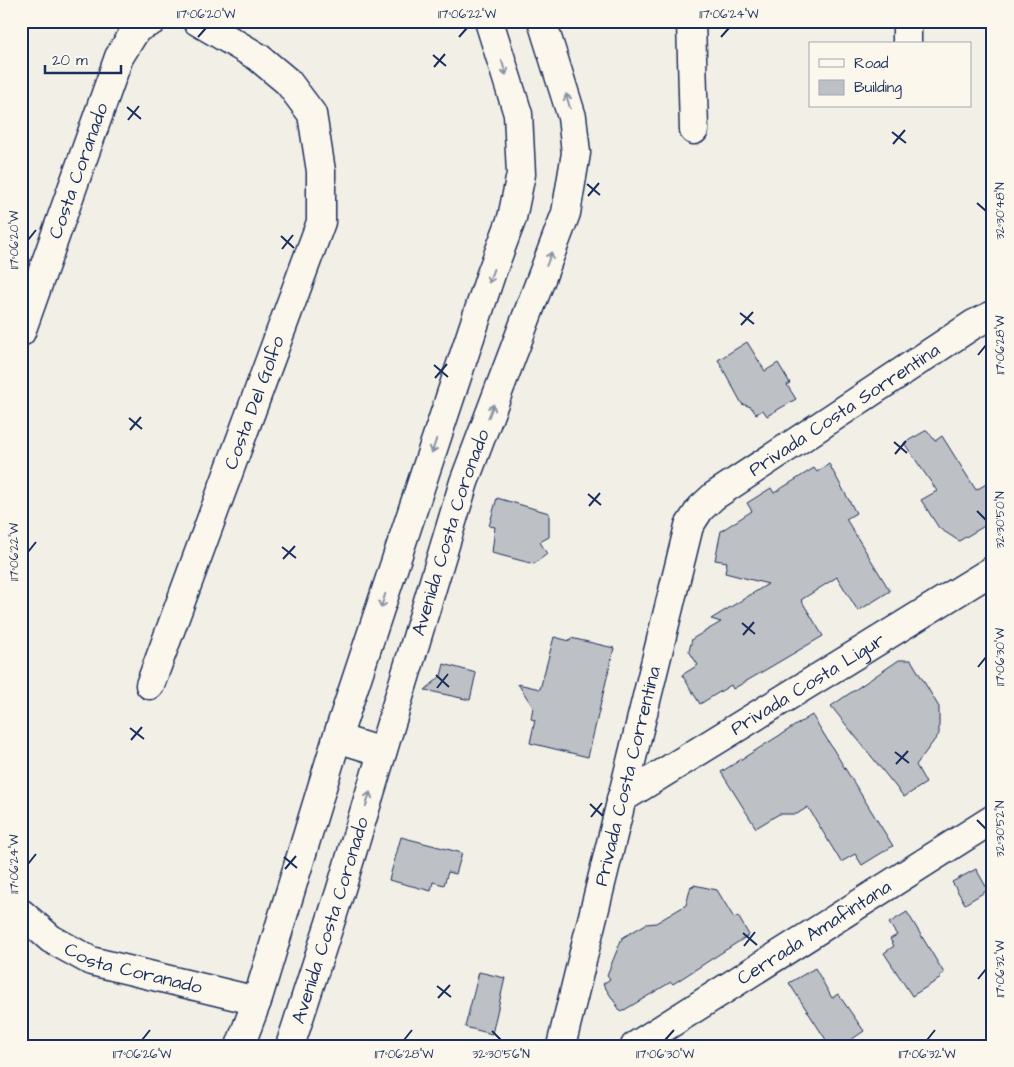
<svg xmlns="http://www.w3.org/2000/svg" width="1014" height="1067" viewBox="0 0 1014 1067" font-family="'Architects Daughter',sans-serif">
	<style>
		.building { fill: #bdc0c4; stroke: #1b2f5e }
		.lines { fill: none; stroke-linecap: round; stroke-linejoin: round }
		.minor-casing { stroke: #1b2f5e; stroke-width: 31 }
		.minor { stroke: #fbf7ec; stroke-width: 28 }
		.oneway { stroke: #8b93a5 }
		.ticks { fill: none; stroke: #1b2f5e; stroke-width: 2 }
		.labels { text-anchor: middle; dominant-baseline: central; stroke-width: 4; stroke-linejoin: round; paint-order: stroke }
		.street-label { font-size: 19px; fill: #1b2f5e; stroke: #fbf7ec }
		.neatline { fill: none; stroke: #1b2f5e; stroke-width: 2 }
		.ticks-label { font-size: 12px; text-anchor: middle; fill: #1b2f5e }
	</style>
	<rect width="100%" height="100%" fill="#f2efe6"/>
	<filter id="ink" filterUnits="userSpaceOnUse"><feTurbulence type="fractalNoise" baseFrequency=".02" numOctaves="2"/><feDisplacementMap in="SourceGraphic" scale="10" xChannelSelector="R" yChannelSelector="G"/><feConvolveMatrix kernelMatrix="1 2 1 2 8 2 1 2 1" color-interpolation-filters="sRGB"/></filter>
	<g filter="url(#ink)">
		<path class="building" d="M747,342l18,29 13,-8 12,20 -3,2 9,14 -29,17 -4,-6 -7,4 -5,-7 -9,-3 -24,-44z
			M927,430l8,11 7,-5 34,54 17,-10v41l-34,20 -20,-13 -18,-28 16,-9 -33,-48z
			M829,464l27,49 -10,6 44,72 -32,20 -21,-34 -36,23 22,36 -90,53 -2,-4 -31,19 -18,-29 16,-10 -9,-14 3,-12 29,-17 -10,-3 57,-35 -43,-11 2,-11 -12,-2 6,-29 31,-20 -5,-8 24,-15 3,5 40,-25 3,4z
			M497,498l52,15v24l-9,5 7,12 -13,10 -42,-11 3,-26 -6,-1z
			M554,637l16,4 1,-3 43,10 -26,109 -58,-14 5,-23 -4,-1 2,-12 -15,-23 22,5z
			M899,660h12l28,47v27l-23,31 10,18 -22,14 -73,-91z
			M444,664l32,9 -6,27 -45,-10 16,-14z
			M812,715l81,131 -31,19 -7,-11 -14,8 -33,-55 -11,7h-18l-23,14 -35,-56z
			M401,837l61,16 -6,21 -8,-2 -4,13 -11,-3 -2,9 -42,-11z
			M976,869l12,21 -23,14 -13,-22z
			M694,885l23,5 17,28 4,-2 11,19 -76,49 -2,-2 -50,30 -18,-28 7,-5 -3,-4 15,-37 24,-14 10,-1 30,-18 5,-19 3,1z
			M907,912l37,61 -5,3 2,2 -29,18 -28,-43 10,-7 -4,-7 7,-4 -8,-12z
			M815,968l17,30 6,-4 26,37 -22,15h-12l-41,-63z
			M479,972l26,6 -13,56 -27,-7z"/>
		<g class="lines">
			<defs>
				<g id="minor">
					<path d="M691,21l3,109"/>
					<path d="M907,44v-23"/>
					<path id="s1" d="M21,332l98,-275 18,-29 15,-7"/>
					<path id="s2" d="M150,685l171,-463v-51l-9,-57 -24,-32 -30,-25 -61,-36"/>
					<path d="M337,738l45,14"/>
					<path id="s3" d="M621,799l372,-229"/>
					<path id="s4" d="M21,913l30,26 40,22 166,40"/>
					<path d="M240,1046l17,-45 80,-263 154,-464 21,-56 9,-44 -3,-60 -29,-93"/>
					<path id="s5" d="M290,1046l50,-154 124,-410 102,-269 10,-60 -4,-36 -30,-96"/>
					<path id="s6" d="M561,1046l128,-520 11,-17 14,-13 260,-172 19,-9"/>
					<path id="s7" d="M635,1046l358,-227"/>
				</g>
			</defs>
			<use href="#minor" class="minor-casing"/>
			<use href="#minor" class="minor"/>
		</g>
		<defs><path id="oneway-shaft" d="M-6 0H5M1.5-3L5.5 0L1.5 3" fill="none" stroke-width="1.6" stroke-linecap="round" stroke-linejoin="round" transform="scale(1.25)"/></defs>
		<g class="oneway">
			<use href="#oneway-shaft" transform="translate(504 68) rotate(73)"/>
			<use href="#oneway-shaft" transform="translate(568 101) rotate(-106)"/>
			<use href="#oneway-shaft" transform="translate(549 259) rotate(-69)"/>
			<use href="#oneway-shaft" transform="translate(491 276) rotate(109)"/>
			<use href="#oneway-shaft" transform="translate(491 411) rotate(-69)"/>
			<use href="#oneway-shaft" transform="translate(434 446) rotate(108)"/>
			<use href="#oneway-shaft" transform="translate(383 601) rotate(108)"/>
			<use href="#oneway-shaft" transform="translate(368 799) rotate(-73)"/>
		</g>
	</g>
	<path class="ticks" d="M198,37l8,-9M459,37l8,-9M721,37l8,-9M433,55l13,11M434,67l11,-13M127,107l14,12M128,120l11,-14M892,132l14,11M893,144l12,-14M587,184l13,11M588,196l11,-13M977,203l9,8M281,236l13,12M28,240l8,-10M282,249l11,-14M740,313l14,11M741,325l12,-13M978,355l8,-10M434,365l14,12M435,378l12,-14M129,418l13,11M130,430l11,-13M894,442l13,11M895,454l11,-13M588,494l13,11M589,506l11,-13M977,511l9,9M282,547l14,11M28,552l8,-10M283,559l12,-13M742,623l13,11M743,635l11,-13M978,667l8,-10M436,675l13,12M437,688l11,-14M130,728l14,11M131,740l11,-13M895,752l14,11M896,764l12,-13M590,804l13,12M591,817l11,-14M977,820l9,9M284,857l13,11M28,864l8,-10M285,869l11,-13M743,933l14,12M744,946l11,-14M978,979l8,-10M437,986l14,11M438,998l12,-13M492,1031l9,9M142,1040l8,-10M404,1040l8,-10M665,1040l9,-10M927,1040l8,-10"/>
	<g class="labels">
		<g class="street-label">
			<text stroke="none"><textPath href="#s1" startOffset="171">Costa Coranado</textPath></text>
			<text stroke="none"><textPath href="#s2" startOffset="301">Costa Del Golfo</textPath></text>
			<text stroke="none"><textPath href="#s6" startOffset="731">Privada Costa Sorrentina</textPath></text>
			<text stroke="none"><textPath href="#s5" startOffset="538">Avenida Costa Coronado</textPath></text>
			<text stroke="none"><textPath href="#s3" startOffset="219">Privada Costa Ligur</textPath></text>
			<text stroke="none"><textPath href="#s6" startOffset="278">Privada Costa Correntina</textPath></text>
			<text stroke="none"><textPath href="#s5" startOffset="132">Avenida Costa Coronado</textPath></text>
			<text stroke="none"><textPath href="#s7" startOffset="212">Cerrada Amafintana</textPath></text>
			<text stroke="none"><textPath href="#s4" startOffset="128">Costa Coranado</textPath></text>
		</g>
	</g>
	<rect width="1014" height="1067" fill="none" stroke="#fbf7ec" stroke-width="55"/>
	<rect x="809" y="42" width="162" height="65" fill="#fbf7ec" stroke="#a1a7b3"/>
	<rect x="819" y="59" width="25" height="8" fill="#fbf7ec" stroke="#a1a7b3"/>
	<text x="854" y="68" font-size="15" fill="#1b2f5e">Road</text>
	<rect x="819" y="80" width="25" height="15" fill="#bdc0c4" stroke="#a1a7b3"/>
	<text x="854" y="92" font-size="15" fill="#1b2f5e">Building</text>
	<path d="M45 65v8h76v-8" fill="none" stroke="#1b2f5e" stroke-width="2.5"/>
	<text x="52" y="65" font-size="15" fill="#1b2f5e" stroke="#fbf7ec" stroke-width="4" paint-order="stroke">20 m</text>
	<rect x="28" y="28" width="958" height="1012" class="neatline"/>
	<g class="ticks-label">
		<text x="206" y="18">117°06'20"W</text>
		<text x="467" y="18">117°06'22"W</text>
		<text x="729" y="18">117°06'24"W</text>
		<text transform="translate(1000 211) rotate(-90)" y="4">32°30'48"N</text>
		<text transform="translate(14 240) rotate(-90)" y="4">117°06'20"W</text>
		<text transform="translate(1000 345) rotate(-90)" y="4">117°06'28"W</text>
		<text transform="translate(1000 520) rotate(-90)" y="4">32°30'50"N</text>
		<text transform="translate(14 552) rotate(-90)" y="4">117°06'22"W</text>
		<text transform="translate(1000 657) rotate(-90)" y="4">117°06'30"W</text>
		<text transform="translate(1000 829) rotate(-90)" y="4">32°30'52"N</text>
		<text transform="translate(14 864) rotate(-90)" y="4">117°06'24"W</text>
		<text transform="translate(1000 969) rotate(-90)" y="4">117°06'32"W</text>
		<text x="142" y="1058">117°06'26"W</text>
		<text x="404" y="1058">117°06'28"W</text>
		<text x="501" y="1058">32°30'56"N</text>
		<text x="665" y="1058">117°06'30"W</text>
		<text x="927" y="1058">117°06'32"W</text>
	</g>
</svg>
